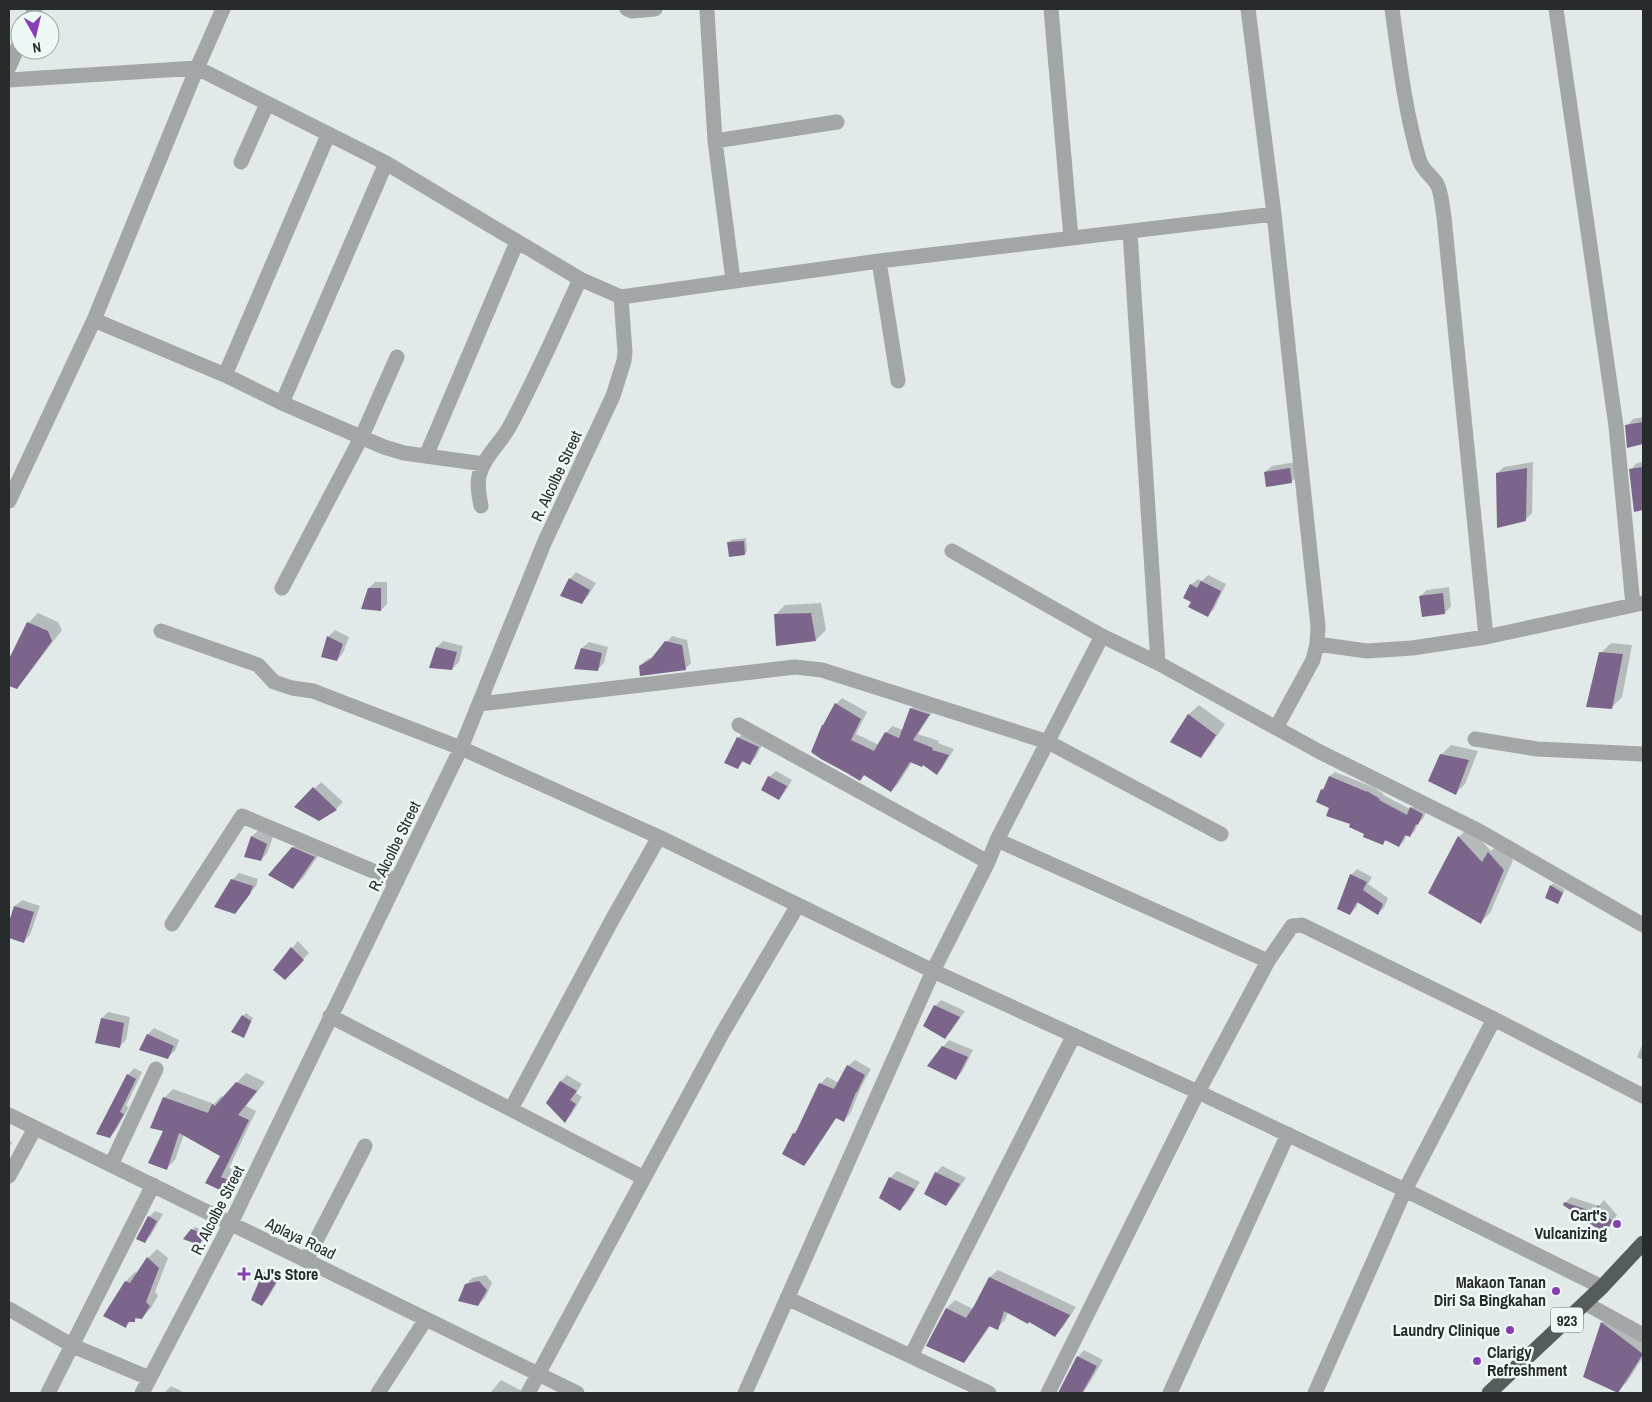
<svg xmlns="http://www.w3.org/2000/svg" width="1652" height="1402" viewBox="0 0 1652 1402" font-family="'Archivo Narrow',sans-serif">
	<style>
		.shadow { fill: #0003 }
		.building { fill: #7b658b }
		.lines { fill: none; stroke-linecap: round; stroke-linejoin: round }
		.minor { stroke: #a2a6a6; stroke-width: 15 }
		.highway { stroke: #555d5c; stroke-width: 15 }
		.poi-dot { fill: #863fb2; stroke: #eef8f6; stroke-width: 2 }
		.labels { text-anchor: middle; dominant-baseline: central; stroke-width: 5; stroke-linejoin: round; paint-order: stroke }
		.shield { fill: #eef8f6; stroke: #636868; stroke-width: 1 }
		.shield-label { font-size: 15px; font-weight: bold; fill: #282b2b }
		.street-label { font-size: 16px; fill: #282b2b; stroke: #eef8f6 }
		.poi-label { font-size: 16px; font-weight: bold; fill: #282b2b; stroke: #eef8f6; text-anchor: end }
	</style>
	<rect width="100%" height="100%" fill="#e1eae9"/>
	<path class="shadow" d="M1643,417v25l-14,4 -2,-20 6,-7z
		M1296,462l2,14 -7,6 -26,-10 7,-6z
		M1533,462l-1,51 -7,7 -28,-47 7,-6z
		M1643,462v47l-8,1 -4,-41 6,-6z
		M746,538l1,13 -2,3 -16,-11 2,-3z
		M576,572l20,11 -8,13 -6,7 -12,-24z
		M1208,575l18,9 -12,25 -7,7 -15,-15 -1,-16 7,-6 4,2z
		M375,582h12v22l-6,6 -12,-22z
		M1449,587l2,19 -6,7 -25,-17 7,-6z
		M821,603l5,27 -10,10 -41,-25 10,-10z
		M38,613l20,9 4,8 -36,47 -10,10 -7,-3v-23l19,-38z
		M335,630l14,7 -6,16 -6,7 -9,-23z
		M672,636l15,4 4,23 -6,6 -45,-3 6,-6 10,-5z
		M443,641l20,5 -4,16 -7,7 -15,-22z
		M589,642l19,5 -4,16 -7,7 -21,-2 6,-20z
		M1611,643l21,2 -10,52 -10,10 -11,-54z
		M842,698l25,14 -11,22 23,11 7,-12 6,-7 11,4 8,-21 7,-7 17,6 -17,26 21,7 -1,2 16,6 -11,18 -6,7 -13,-11 -12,-1 -14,22 -7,7 -26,-17 -5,5 -24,-75z
		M1199,705l26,19 -15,22 -10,10 -28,-15 17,-27z
		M744,732l20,9 -8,16 -6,7 -6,-3 -7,7 1,-30z
		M1451,745l27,6 -13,33 -10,10 -14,-39z
		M776,771l16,9 -7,12 -6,7 -10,-22z
		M1335,772l38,15 11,7 -1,1 27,14 6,-6 11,6 -4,10 -5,4 -3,8 -5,5 -3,-2 -3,7 -5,5 -13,-6 -3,3 -17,-9 -35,-27 -13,-6 4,-11 4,-4 4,-10z
		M321,782l22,20 -7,7 -17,11 -23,-13z
		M1469,827l22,24 7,-7 15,16 -23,53 -10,10 -51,-30 30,-56z
		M259,830l14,7 -6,16 -6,7 -15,-4 6,-20z
		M303,838l21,9 -21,31 -10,10v-40z
		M1357,869l15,8 -4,7 20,14 -4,10 -6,5 -19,-12 -3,7 -6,6 1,-39z
		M239,873l19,6 -2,7 -22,27 -2,-33z
		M1553,883l12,7 -8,12 -6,-16z
		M22,900l18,6 -10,29 -7,7 -14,-5v-11l6,-20z
		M298,941l11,12 -18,19 -16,-2z
		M941,1000l24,11 -14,20 -6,6 -10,-31z
		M108,1012l22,5 -4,23 -7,7 -17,-29z
		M246,1013l7,5 -7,16 -3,2v-20z
		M154,1028l25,12 -4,11 -7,6 -20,-23z
		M949,1040l24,10 -11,22 -6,6 -13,-31z
		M1643,1043v17l-6,-3z
		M855,1060l16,9 -10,18 -11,27 -6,6 -7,-3 -27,41 -6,7 -20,-11 10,-21 5,-5 21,-44 7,-7 12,6 9,-17z
		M134,1068l8,4 -16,34 3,1 -13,23 -6,7 18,-62z
		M246,1073l19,9 -19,24 10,5 -27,57 7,3 -5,10 -9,9 -15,-8 14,-26 -37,-22 -9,26 -9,9 -2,-71 9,-9 41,15 7,-8 3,1z
		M567,1075l15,9 -6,9 6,4 -11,18 -6,6 -18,-18 14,-22z
		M9,1141l3,1 -3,6z
		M942,1166l24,12 -14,20 -6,6 -10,-31z
		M897,1171l23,11 -13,21 -7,6 -20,-11 10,-20z
		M1571,1197l28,9 5,-6 13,15 -7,11 -5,6 -40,-29z
		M155,1211l8,3 -12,21 -6,6 4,-24z
		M195,1227l12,5 -5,8 -17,-2z
		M157,1249l11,9 -13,34 3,4 -7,12 -10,10 -3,-1 -4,4h-3l-5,5v-45l9,-9 3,2 10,-16z
		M271,1267l12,6 -15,25 -6,7 2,-32z
		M998,1270l78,37 -13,20 -8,8 -26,-14 -21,-9 -3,8 -8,8 -6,-3 -20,28 -8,8 -35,-15 19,-38 8,-8 18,9 17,-32z
		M486,1275l6,8 -7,15 -7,7 -12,-20 6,-7z
		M1612,1313l31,24v20l-16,25 -10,10 -15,-69z
		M1084,1350l19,10 -11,19 -9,14h-24l19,-36z
		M501,1380l21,11 -2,2h-30z
		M171,1386l14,7h-21z"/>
	<path class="building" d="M1643,422v22l-16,4 -2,-23z
		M1643,467v43l-9,2 -5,-43z
		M1290,468l2,15 -26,4 -2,-15z
		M1527,468l-1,53 -29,7 -1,-55z
		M744,541l1,14 -16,2 -2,-15z
		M569,578l21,12 -8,14 -22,-8z
		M1201,581l20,10 -13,26 -20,-10 3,-5 -8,-4 7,-14 7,4z
		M368,588h13v23l-20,-2z
		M1443,593l2,21 -23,3 -3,-21z
		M811,613l5,28 -40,5 -2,-32z
		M27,622l21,9 4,10 -35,48 -8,-3v-27z
		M327,636l16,8 -6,17 -16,-4z
		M665,641l17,4 4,25 -46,6 -1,-10 12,-7z
		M436,647l21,5 -5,18 -23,-2z
		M581,648l21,5 -4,18 -24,-2z
		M1599,652l24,2 -11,55 -26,-2z
		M835,703l26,16 -10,21 23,11 11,-19 14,6 11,-30 18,6h2l-17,26 20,8 -1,2 17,5 -12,20 -14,-10 -1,2 -12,-5 -19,30 -27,-17 -4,6 -13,-8 -26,-14 -10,-7 11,-27h1z
		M1188,714l28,21 -15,23 -31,-16z
		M737,737l22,10 -9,18 -8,-4 -4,8 -14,-6z
		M1440,754l29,6 -13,35 -28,-14z
		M768,776l19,10 -8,14 -18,-10z
		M1329,776l38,16v-1l13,8 -1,1 28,15 3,-8 13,7 -5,11 -2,-1 -6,13 -5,-2 -6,12 -14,-7 -2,5 -20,-8 1,-3 -15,-7 1,-3 -24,-8 3,-8 -13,-6 5,-13 2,1z
		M313,787l24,23 -18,11 -25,-14z
		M251,836l16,8 -6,17 -17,-4z
		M1458,836l24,26 6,-10 16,18 -23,54 -53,-31z
		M292,847l23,10 -22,32 -25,-14z
		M1350,874l17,8 -4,8 20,14 -5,11 -21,-13 -7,13 -13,-6z
		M231,879l22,7 -3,8 -15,20 -21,-7z
		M1550,885l13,8 -5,11 -13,-6z
		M14,906l20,6 -10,31 -15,-5v-16z
		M291,947l13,13 -19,20 -12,-10z
		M934,1005l26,12 -15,22 -22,-13z
		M242,1015l9,6 -7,17 -13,-6z
		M101,1018l23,5 -4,25 -25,-5z
		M147,1034l27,12 -6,13 -29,-9z
		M942,1046l26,11 -12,23 -29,-14z
		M847,1065l18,10 -8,17h-1l-12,30 -8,-4 -32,48 -22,-12 11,-21 2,1 24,-51 15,6z
		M127,1074l9,5 -16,33 4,2 -14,24 -14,-4z
		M560,1081l17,10 -7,9 6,4 -11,19 -19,-20z
		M236,1082l21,9 -19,24 11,5 -28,57 7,3 -6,11 -17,-8 15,-27 -41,-23 -12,37 -19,-7 15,-32 -13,-3 13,-31 45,16 4,-9 3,2z
		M935,1172l25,12 -14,22 -22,-12z
		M889,1177l26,12 -15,22 -21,-13z
		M1564,1202l30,10 4,-7 14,16 -7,13 -42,-29z
		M148,1216l9,5 -12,22 -9,-4z
		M191,1229l15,6 -7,10 -16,-6z
		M147,1257l12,11 -13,34 4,4 -8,13 -7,-1v4h-7l-2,6 -23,-12 22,-35 5,2z
		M263,1272l15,7 -16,27 -11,-6z
		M989,1277l81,38 -15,22 -26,-15 -1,2 -24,-13 -6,19 -9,-4 -25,37 -38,-17 20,-38 20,10 8,-12z
		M479,1281l8,9 -9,16 -20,-5 7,-17z
		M1601,1322l42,32 -25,39 -35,-16z
		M1077,1356l20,10 -15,27h-24z"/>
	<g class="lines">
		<path class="minor" d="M627,9l5,2 23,-2
			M1051,9l20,229
			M1248,9l26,205 44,412 -1,18 -4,16 -37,68
			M1392,9c7,50 13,102 27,150 3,11 12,16 18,25 5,10 5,22 7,33l42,420
			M1556,9l60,417 17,179
			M707,11l8,130 18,139
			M30,20l5,-11
			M9,67l11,-25
			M9,80l188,-12 189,95 194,116 41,18 258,-36 395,-47
			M715,141l122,-19
			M241,162l26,-58
			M1130,232l28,431
			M879,261l19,120
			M94,320l131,55 57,28 102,44 20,6 80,11
			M225,375l103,-240
			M282,403l104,-240
			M426,456l91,-214
			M9,501l85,-181 103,-252 26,-59
			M481,506c-2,-10 -4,-20 -2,-30 5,-20 23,-34 32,-52 25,-47 47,-96 69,-145
			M952,551l150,85 56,27 162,89 159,79 164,94
			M282,588l80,-152 35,-79
			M161,631l97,34 16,17 18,6 21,3 148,57 198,89 274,134 265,121 207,98 197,97
			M1317,644l50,7 45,-3 74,-11 157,-34
			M479,704l316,-37 27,3 226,72 173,92
			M739,725l249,137
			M1475,739l62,10 106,5
			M997,840l271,121
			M172,924l70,-108 155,65
			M330,1016l314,162 -116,215
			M511,1109l101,-189 47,-83
			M9,1115l568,278
			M111,1165l45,-96
			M9,1176l26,-48
			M644,1178l79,-146 75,-127
			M306,1260l59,-114
			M787,1298l202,95
			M1585,1303l58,32
			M9,1309l64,37 76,32
			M911,1356l163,-321
			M48,1393l105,-208
			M142,1393l89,-170 230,-475 84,-207 68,-145 11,-35 1,-9 -4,-55
			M378,1393l48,-74
			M745,1393l188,-422 55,-109 9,-22 105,-204
			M1048,1393l150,-301 70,-131 24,-35 10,-1 192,94 149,77
			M1170,1393l118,-259
			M1315,1393l90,-203 89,-171"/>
		<path class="highway" d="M1489,1393l113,-106 41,-44"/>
	</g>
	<g class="poi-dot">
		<circle cx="1617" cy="1224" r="5"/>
		<path d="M241.5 1266.5h5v5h5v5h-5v5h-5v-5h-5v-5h5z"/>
		<circle cx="1556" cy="1291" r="5"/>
		<circle cx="1510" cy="1330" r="5"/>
		<circle cx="1477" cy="1361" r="5"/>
	</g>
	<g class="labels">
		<rect class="shield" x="1551" y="1307.5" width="32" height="25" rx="4"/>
		<g class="shield-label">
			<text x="1567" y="1320">923</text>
		</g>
		<g class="street-label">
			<text transform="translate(556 476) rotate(-65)">R. Alcolbe Street</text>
			<text transform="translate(394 846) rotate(-64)">R. Alcolbe Street</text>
			<text transform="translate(217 1210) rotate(-63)">R. Alcolbe Street</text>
			<text transform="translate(301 1238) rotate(26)">Aplaya Road</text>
		</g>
		<g class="poi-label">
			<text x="1607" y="1215">Cart's<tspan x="1607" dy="18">Vulcanizing</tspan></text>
			<text x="254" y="1274" text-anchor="start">AJ's Store</text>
			<text x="1546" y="1282">Makaon Tanan<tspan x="1546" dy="18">Diri Sa Bingkahan</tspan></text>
			<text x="1500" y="1330">Laundry Clinique</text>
			<text x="1487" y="1352" text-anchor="start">Clarigy<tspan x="1487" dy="18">Refreshment</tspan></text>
		</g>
	</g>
	<rect width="1652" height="1402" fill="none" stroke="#282b2b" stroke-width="20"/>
	<g transform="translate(35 35) rotate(172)"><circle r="24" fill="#eef8f6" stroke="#9fa6a5"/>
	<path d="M0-4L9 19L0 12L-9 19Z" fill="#863fb2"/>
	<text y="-8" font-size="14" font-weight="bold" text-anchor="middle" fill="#282b2b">N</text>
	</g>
</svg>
